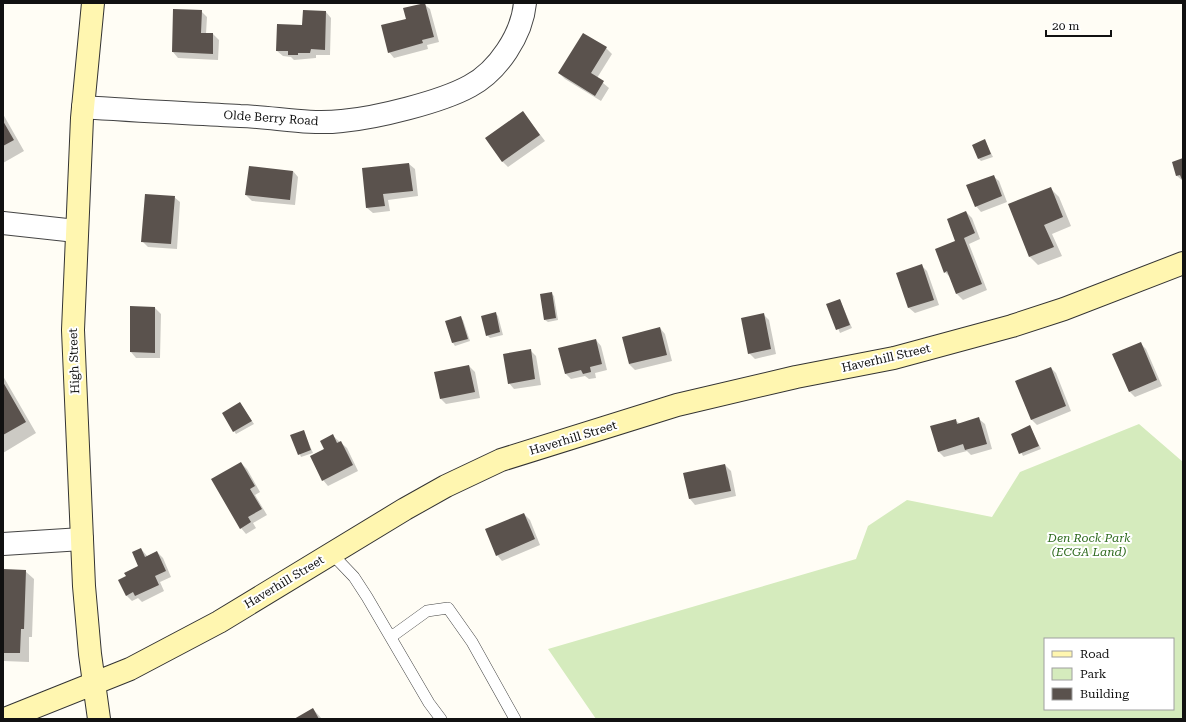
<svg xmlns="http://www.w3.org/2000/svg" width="1186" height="722" viewBox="0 0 1186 722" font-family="'Roboto Serif',serif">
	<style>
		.green { fill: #d5ebbd; fill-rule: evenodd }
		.shadow { fill: #0003 }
		.building { fill: #5a524d }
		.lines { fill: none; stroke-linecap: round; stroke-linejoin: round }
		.lane-casing { stroke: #444; stroke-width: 12 }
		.street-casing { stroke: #444; stroke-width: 24 }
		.secondary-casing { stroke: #333; stroke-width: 24 }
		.lane { stroke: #fff; stroke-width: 11 }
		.street { stroke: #fff; stroke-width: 22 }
		.secondary { stroke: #fff6b0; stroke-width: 22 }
		.labels { text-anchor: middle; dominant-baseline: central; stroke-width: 4; stroke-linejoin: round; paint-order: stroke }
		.street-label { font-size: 12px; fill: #111; stroke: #fff }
		.park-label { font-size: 12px; font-style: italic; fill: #2f6b1f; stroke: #fff }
	</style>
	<rect width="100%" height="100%" fill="#fffdf5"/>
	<path class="green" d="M1139,424l44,38v257h-587l-48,-70 308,-90 12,-33 39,-26 85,17 28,-45zM1045,639h128v70h-128z"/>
	<path class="shadow" d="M424,4l6,5 9,33 -12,3 1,4 -34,9 -5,-6 18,-33z
		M201,11l6,6 -1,17h7l6,6 -1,20 -40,-2 -5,-6z
		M326,12l5,6 -1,37h-14v3l-22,2 -3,-3 -8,-1 -6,-5 26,-25z
		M606,48l6,6 -15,24 12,10 -8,13 -36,-22 -6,-6z
		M523,112l22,29 -37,26 -6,-6z
		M3,114l21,37 -21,12z
		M985,141l8,16 -12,4 -2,-2z
		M1183,159v22l-6,-5z
		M409,164l6,5 3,27 -30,4 2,11 -17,2 -6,-5z
		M293,171l5,6 -3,28 -43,-4 -6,-6z
		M993,176l6,5 8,21 -26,10 -5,-6z
		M1051,189l8,8 12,29 -19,8 10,22 -24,9 -8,-8z
		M174,197l6,5 -3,47 -29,-2 -6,-6z
		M966,212l6,6 8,21 -11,5 18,46 -24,10 -6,-6 -6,-16 -6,-6z
		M921,265l6,6 12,34 -24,8 -6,-5z
		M551,293l3,3 4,24 -10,2 -3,-2z
		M840,300l12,28 -12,5 -12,-28z
		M131,307l24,1 6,6 -1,44h-24l-5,-6z
		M495,313l3,3 5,19 -13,3 -3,-3z
		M763,314l6,6 7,34 -21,5 -6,-6z
		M460,317l3,3 7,21 -15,5 -2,-3 -7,-21z
		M660,328l5,6 7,27 -37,9 -6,-6z
		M596,340l5,6 6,24 -12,3 1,5 -7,1 -4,-3 -14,3 -6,-6z
		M1140,343l6,6 16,37 -27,11 -5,-5z
		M530,350l6,6 5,29 -27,4 -5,-6z
		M469,366l6,6 5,26 -34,6 -5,-5z
		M1051,368l5,5 15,38 -34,14 -6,-6z
		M3,376l33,57 -33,20z
		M240,403l14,21 -18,10 -2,-3z
		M979,419l6,5 7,25 -21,6 -4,-4 -23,6 -6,-6 17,-31 5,4z
		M1030,426l11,23 -18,7 -11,-22z
		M304,432l9,21 -12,4 -9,-21z
		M333,436l14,12 11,23 -30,15 -5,-6 3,-30z
		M241,463l6,6 13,23 -5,3 12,20 -14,8 3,5 -10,6 -5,-6z
		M725,465l6,6 5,25 -41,9 -5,-6 -6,-25z
		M524,514l6,6 10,25 -38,16 -5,-6z
		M141,549l7,8 9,-5 6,6 8,19 -11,5 4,9 -22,11 -4,-4 -6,3 -6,-6 1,-18 12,-10z
		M3,570l22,1 9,8 -2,58h-3v25l-26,-1z
		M313,709l9,10h-26z"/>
	<path class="building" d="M425,3l9,34 -12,3 1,3 -35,10 -7,-28 25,-6 -3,-11z
		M173,9l29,1 -1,23h12v21l-41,-2z
		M303,10l23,1 -1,39 -14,-1 -1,4h-12v2h-10v-4h-12l1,-27 25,1z
		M583,33l24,14 -16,26 13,8 -9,15 -37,-23z
		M523,111l17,24 -38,27 -17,-24z
		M3,121l11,19 -11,6z
		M985,139l6,15 -13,5 -6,-14z
		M1183,158v24l-3,-7 -4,1 -4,-14z
		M409,163l4,28 -30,3 2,12 -19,2 -4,-40z
		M249,166l44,5 -3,29 -45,-5z
		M994,175l8,21 -27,11 -9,-22z
		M1051,187l12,30 -19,8 10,22 -25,10 -21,-53z
		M145,194l30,2 -4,48 -30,-2z
		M966,211l9,22 -11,5 18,46 -26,10 -9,-23 -3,2 -9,-24 20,-8 -8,-22z
		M922,264l12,36 -26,8 -12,-35z
		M552,292l4,26 -12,2 -4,-26z
		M840,299l10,26 -14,5 -10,-26z
		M130,306l25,1v46l-25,-1z
		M496,312l4,20 -14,4 -5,-20z
		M764,313l7,36 -23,5 -7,-36z
		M461,316l7,23 -16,4 -7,-22z
		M660,327l7,28 -38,9 -7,-27z
		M596,339l6,25 -12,3 1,5 -8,2 -2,-4 -16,4 -7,-26z
		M1141,342l16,38 -28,12 -17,-38z
		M531,349l4,30 -27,5 -5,-30z
		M469,365l6,27 -35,7 -6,-27z
		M1051,367l15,39 -35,14 -16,-39z
		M3,382l23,40 -23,13z
		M240,402l12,19 -19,11 -11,-19z
		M979,417l8,27 -22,6 -2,-6 -25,8 -8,-26 26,-7 1,5z
		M1030,425l9,21 -20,8 -8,-20z
		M304,430l7,20 -13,5 -8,-20z
		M333,434l4,9 4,-2 12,24 -31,16 -12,-25 14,-7 -4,-8z
		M241,462l14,24 -5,3 12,20 -14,8 3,5 -11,7 -29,-50z
		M725,464l6,27 -42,8 -6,-26z
		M524,513l11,26 -39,17 -11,-27z
		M141,548l4,9 12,-6 9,20 -11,5 4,9 -24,11 -2,-4 -7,4 -8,-16 8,-4 -2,-3 14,-7 -6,-14z
		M3,569l23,1 -2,59h-3l-1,24h-17z
		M313,708l6,11h-25z"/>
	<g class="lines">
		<defs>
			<path id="lane" d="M332,554l22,23 13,20 62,106 12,16
				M391,637l36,-26 21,-3 24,34 43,77"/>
			<path id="street" d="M83,107c53,4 105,6 157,9 35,1 67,9 102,5 34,-3 99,-19 128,-35 28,-15 52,-51 55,-83
				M3,223l73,8
				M3,544l79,-5"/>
			<path id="secondary" d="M93,3l-11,115 -9,212 11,256 6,68 9,65
				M5,719l125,-50 89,-47 186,-113 41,-23 55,-26 176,-55 119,-28 98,-19 118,-32 52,-17 119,-46"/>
		</defs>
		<use href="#lane" class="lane-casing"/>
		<use href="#street" class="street-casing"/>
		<use href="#secondary" class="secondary-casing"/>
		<use href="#lane" class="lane"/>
		<use href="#street" class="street"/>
		<use href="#secondary" class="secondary"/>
	</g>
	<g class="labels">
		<g class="street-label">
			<text transform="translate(271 118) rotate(4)">Olde Berry Road</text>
			<text transform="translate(886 358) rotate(-13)">Haverhill Street</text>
			<text transform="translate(74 361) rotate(-92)">High Street</text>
			<text transform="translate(573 438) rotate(-17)">Haverhill Street</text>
			<text transform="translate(284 582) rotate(-31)">Haverhill Street</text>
		</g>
		<g class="park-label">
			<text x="1089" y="538">Den Rock Park<tspan x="1089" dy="14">(ECGA Land)</tspan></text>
		</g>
	</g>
	<rect width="1186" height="722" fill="none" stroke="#111111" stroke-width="8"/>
	<rect x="1044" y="638" width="130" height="72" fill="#ffffff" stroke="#a0a0a0"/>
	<rect x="1052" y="651" width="20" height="6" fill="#fff6b0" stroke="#a0a0a0"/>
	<text x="1080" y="658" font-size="12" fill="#111111">Road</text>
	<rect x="1052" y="668" width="20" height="12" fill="#d5ebbd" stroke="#a0a0a0"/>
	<text x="1080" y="678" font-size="12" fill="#111111">Park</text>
	<rect x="1052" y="688" width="20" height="12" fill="#5a524d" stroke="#a0a0a0"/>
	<text x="1080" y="698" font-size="12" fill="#111111">Building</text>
	<path d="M1046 30v6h65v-6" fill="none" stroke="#111111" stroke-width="2"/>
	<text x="1052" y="30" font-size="12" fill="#111111" stroke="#ffffff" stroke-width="3" paint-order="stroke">20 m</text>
</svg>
